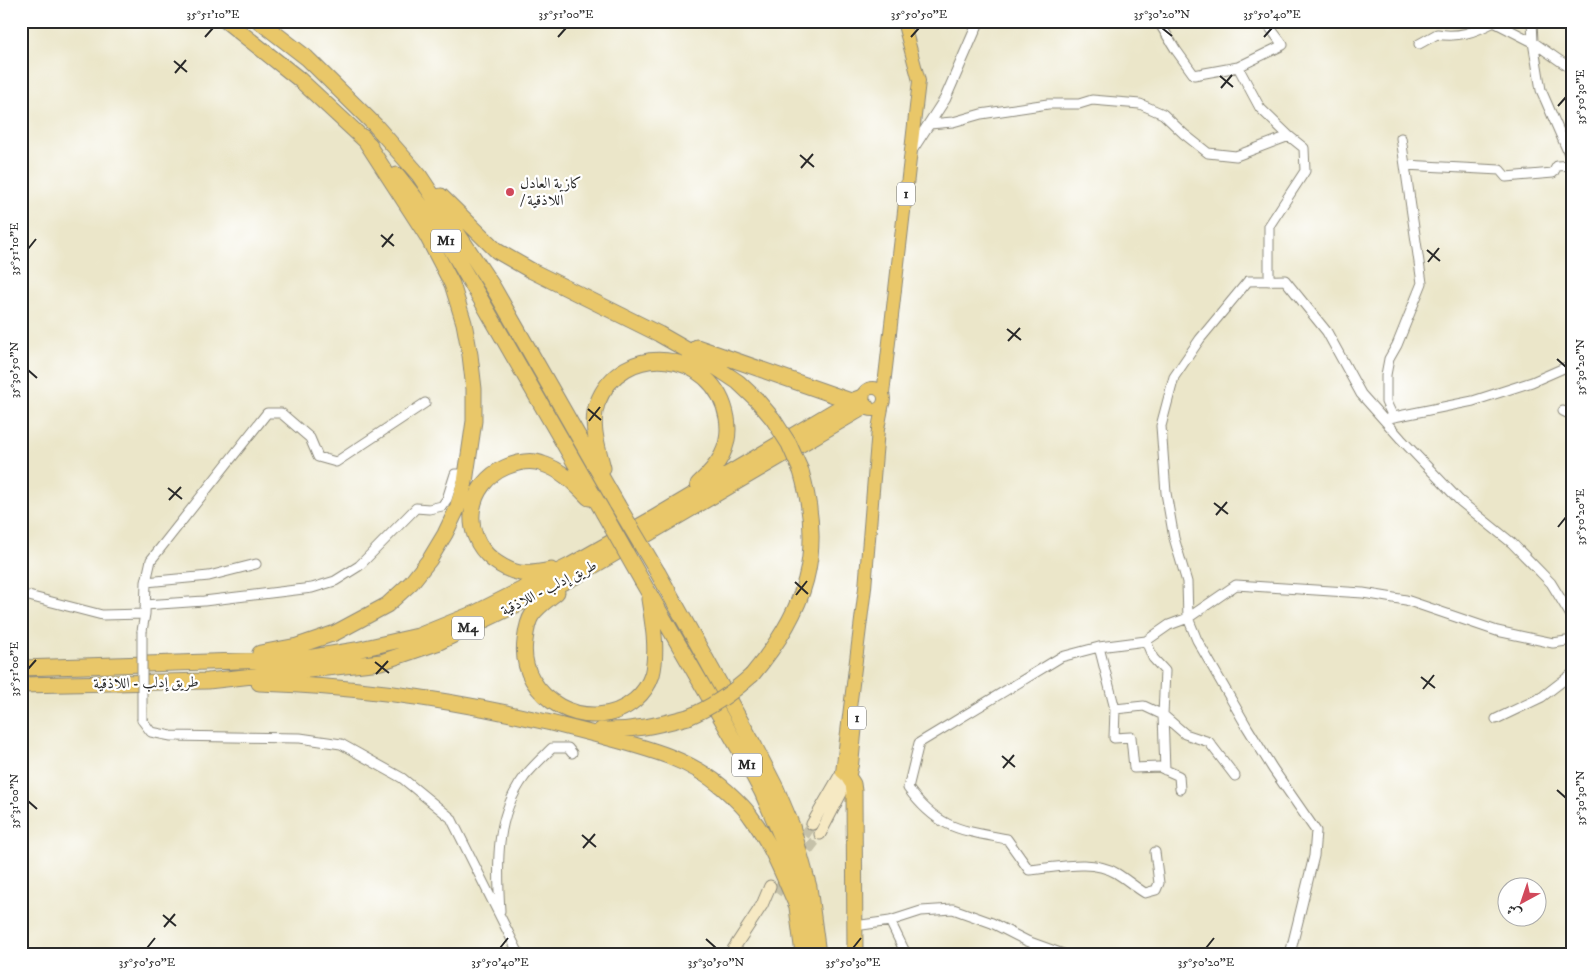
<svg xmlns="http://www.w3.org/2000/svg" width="1594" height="975" viewBox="0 0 1594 975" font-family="'IM FELL DW Pica',Amiri,serif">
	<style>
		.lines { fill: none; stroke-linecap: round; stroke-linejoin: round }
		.secondary-tunnel { stroke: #c5c1a9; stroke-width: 11; stroke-dasharray: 11 5.5; stroke-linecap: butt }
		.minor-casing { stroke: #8b887a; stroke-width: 11 }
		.tertiary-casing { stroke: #8b887a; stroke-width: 12 }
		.secondary-casing { stroke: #8b887a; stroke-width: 13 }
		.primary-casing { stroke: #8b887a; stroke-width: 14 }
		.motorway-casing { stroke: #8b887a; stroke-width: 17 }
		.minor { stroke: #fff; stroke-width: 9 }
		.tertiary { stroke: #fff; stroke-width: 10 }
		.secondary { stroke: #f6e9c3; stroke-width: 11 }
		.primary { stroke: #e9c769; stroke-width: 12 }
		.motorway { stroke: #e9c769; stroke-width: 15 }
		.minor-bridge-casing { stroke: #8b887a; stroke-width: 11; stroke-linecap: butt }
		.motorway-bridge-casing { stroke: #8b887a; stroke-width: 17; stroke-linecap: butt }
		.minor-bridge { stroke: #fff; stroke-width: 9 }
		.motorway-bridge { stroke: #e9c769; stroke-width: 15 }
		.ticks { fill: none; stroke: #2b2b2b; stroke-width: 2 }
		.poi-dot { fill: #d1495b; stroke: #fff; stroke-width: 2 }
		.labels { text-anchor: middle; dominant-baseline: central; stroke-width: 4.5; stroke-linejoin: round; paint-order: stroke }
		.shield { fill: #fff; stroke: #6b6b6b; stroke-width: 1 }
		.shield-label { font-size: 14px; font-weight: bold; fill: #2b2b2b }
		.poi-label { font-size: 15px; fill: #2b2b2b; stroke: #fff; text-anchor: start }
		.street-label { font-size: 15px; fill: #2b2b2b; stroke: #fff }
		.neatline { fill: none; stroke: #2b2b2b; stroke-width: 2 }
		.ticks-label { font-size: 12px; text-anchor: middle; fill: #2b2b2b }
	</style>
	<rect width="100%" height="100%" fill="#fff"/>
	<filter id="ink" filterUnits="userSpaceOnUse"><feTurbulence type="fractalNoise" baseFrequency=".02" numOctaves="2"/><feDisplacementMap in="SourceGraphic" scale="10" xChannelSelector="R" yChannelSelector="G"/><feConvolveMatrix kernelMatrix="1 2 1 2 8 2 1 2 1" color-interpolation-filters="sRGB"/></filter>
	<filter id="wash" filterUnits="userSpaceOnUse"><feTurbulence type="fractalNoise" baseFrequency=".0096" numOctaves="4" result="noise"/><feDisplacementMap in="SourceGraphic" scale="20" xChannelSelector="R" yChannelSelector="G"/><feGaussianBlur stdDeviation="1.12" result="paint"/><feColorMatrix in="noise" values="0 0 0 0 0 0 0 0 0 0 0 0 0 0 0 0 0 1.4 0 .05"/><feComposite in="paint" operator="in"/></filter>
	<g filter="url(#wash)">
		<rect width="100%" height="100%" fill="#ebe6c9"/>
	</g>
	<g filter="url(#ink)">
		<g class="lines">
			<path class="secondary-tunnel" d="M795,849l17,-25
				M798,863l22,-29
				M776,893l12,-17"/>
			<defs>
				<path id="minor" d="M1158,21l18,29 18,25 44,-8 22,41 29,28
					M1492,21l41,21 40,28
					M1532,21l1,21 8,48 32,73
					M1419,44l18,-10c21,4 38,-2 57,-12
					M1238,67l45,-22 -18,-24
					M929,124l24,-2 28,-8 67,-10h31l13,-4 48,4 23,10 21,20 24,19 28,3 53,-20 15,12 1,23 -36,55v55
					M1405,165l95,5 6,7 47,-4 4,-7 16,-1
					M1563,411l10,5
					M1393,417l-7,-15v-27l3,-16 8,-14 25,-62 -21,-145
					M1389,418l84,-17 59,-19 41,-18
					M146,582l63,-6 47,-12
					M21,594l81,21 43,-1
					M145,605l59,-4 108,-13 23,-7 24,-15 57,-58 13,1 13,-3 5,-7 8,-25h11
					M142,631l3,-17 1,-32 5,-22 116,-147h14l29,25 8,19 18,5 89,-59
					M1146,641l7,17 12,13 -2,44 2,55
					M1099,647l16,62 -1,29 17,-1 3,31 25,-1 20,9 1,13
					M1115,709l29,-3 19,9 22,19 24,8 26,34
					M1496,719l46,-22 31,-24
					M142,720l9,12 20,4 129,2 41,6 61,34 49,40 68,136
					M1155,852l4,31 -3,7 -11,3c-10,-6 -19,-14 -29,-20 -25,-15 -60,-5 -87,-3l-22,-31c-47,-9 -69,-10 -99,-51l11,-45 142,-86 38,-10 47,-6 23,-16 19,-7 48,-33 127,8 43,7 91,31 56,12 20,-3
					M500,911c-3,-47 -5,-95 25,-135 8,-10 18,-19 27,-28h16l4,5
					M890,921l16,33
					M855,926l35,-5 31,-10 32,-2 39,14 35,18 36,13
					M1290,954l24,-98 2,-25 -43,-62 -26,-42 -50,-87 -9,-22 -1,-36 -13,-44 -8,-45 -5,-67 13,-49 26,-38 48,-58 37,-1 42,52 34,62 40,45 59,62 52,42 39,40 22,36"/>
				<path id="tertiary" d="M912,150l33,-51 34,-78
					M1570,954l3,-4"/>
				<path id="secondary" d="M812,824l30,-52
					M820,834l29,-56
					M730,954l32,-49 8,-19"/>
				<path id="primary" d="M862 399a11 11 0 1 1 22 0a11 11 0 1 1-22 0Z
					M883,394l36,-313 -16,-60
					M849,778l-7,-6 23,-184 13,-159 5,-26
					M849,778l3,-13 4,-41"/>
				<path id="motorway" d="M226,21l73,58 71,66
					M259,21l48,37 68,67 44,50 74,112 124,217
					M397,175l41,52 42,71 123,214
					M441,196l56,55 35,20 127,63 49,28 30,20 19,18 16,19
					M697,347l154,54
					M603,468c-5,-20 -13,-44 -6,-64 24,-65 118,-55 130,14 5,29 -9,48 -29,66
					M551,570c-10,2 -21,4 -31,3 -10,-2 -19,-7 -27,-13 -34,-27 -25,-77 13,-93 12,-5 25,-8 37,-3 19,6 33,21 46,34
					M658,573l97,174 21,41 16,38 17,61 9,67
					M642,581l97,168 23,43 20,46 12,46 9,70
					M557,592c-8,7 -19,14 -25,23 -5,7 -6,18 -7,26 -8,58 65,97 110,59 7,-6 14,-16 17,-25 6,-24 1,-51 -3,-76
					M260,653l37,-7 38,-13 52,-28 24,-22 19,-24 15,-25 12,-25 8,-27 9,-61v-32l-4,-34 -6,-32 -12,-39 -25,-48 -64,-99
					M21,668l280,-9 55,-9 62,-14 59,-24 94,-47 83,-47 197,-117 11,-4
					M752,675c54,-65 73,-121 49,-204
					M259,683c115,4 229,22 339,52 44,12 89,22 124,52 10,9 22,19 29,30 20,26 32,58 45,87
					M21,685l187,-4 173,-19 56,-19 141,-68 288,-169
					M601,730c32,1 57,-5 87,-13
					M849,778l4,6 1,7 1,163"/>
			</defs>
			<use href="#minor" class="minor-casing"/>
			<use href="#tertiary" class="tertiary-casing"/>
			<use href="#secondary" class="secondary-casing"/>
			<use href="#primary" class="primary-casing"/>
			<use href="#motorway" class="motorway-casing"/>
			<use href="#minor" class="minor"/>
			<use href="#tertiary" class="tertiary"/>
			<use href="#secondary" class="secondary"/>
			<use href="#primary" class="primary"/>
			<use href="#motorway" class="motorway"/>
			<defs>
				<path id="minor-bridge" d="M142,631v89"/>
				<path id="motorway-bridge" d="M773,419l16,25 12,27
					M617,504l41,69
					M603,512l39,69
					M688,717c25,-10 44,-24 64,-42"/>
			</defs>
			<use href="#minor-bridge" class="minor-bridge-casing"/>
			<use href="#motorway-bridge" class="motorway-bridge-casing"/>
			<use href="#minor-bridge" class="minor-bridge"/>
			<use href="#motorway-bridge" class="motorway-bridge"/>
		</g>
	</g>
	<path class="ticks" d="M1162,28l10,8M205,37l8,-9M558,37l8,-9M911,37l8,-9M1264,37l8,-9M174,61l13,11M175,73l11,-13M1220,76l13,11M1221,88l11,-13M1558,106l8,-9M800,155l14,12M801,168l12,-14M381,235l13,11M382,247l11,-13M28,249l8,-10M1427,250l13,11M1428,262l11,-14M1007,329l14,11M1008,341l12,-13M1557,359l9,8M28,370l9,8M588,409l13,11M589,421l11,-14M168,488l14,11M169,500l12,-13M1214,503l14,11M1216,515l11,-13M1558,527l8,-10M795,582l13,12M796,595l11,-14M375,662l14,11M28,669l8,-9M376,674l12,-13M1421,677l14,11M1423,689l11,-14M1002,756l13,11M1003,768l11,-13M1557,790l9,8M28,801l9,8M582,835l14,12M583,848l12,-14M163,915l13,11M164,927l11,-13M706,939l10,9M147,948l8,-10M500,948l8,-10M853,948l8,-10M1206,948l8,-10"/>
	<circle class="poi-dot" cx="510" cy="192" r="5"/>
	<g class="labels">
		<g class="shield">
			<rect x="897" y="182.5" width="18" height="23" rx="4"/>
			<rect x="431" y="229.5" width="30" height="23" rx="4"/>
			<rect x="452" y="616.5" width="32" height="23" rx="4"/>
			<rect x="848" y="706.5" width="18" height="23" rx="4"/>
			<rect x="732" y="753.5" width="30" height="23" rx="4"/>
		</g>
		<g class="shield-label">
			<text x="906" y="194">1</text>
			<text x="446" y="241">M1</text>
			<text x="468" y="628">M4</text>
			<text x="857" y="718">1</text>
			<text x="747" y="765">M1</text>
		</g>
		<g class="poi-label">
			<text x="520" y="183">كازية العادل<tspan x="520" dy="17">/ اللاذقية</tspan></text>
		</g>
		<g class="street-label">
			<text transform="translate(549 588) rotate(-27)">طريق إدلب - اللاذقية</text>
			<text transform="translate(146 683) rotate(-1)">طريق إدلب - اللاذقية</text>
		</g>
	</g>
	<rect width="1594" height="975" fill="none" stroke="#fff" stroke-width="55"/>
	<g transform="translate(1522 902) rotate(220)"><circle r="24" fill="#ffffff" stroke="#aaaaaa"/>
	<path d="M0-4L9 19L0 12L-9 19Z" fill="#d1495b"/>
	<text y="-8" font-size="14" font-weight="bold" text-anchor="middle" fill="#2b2b2b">ش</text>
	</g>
	<rect x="28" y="28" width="1538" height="920" class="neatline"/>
	<g class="ticks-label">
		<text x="213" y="18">35°51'10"E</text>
		<text x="566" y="18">35°51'00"E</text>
		<text x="919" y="18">35°50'50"E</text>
		<text x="1162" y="18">35°30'20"N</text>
		<text x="1272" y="18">35°50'40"E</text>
		<text transform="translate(1580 97) rotate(-90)" y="4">35°50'30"E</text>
		<text transform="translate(14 249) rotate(-90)" y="4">35°51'10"E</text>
		<text transform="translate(1580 367) rotate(-90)" y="4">35°30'20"N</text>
		<text transform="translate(14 370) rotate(-90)" y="4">35°30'50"N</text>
		<text transform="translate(1580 517) rotate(-90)" y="4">35°50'20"E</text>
		<text transform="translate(14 669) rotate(-90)" y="4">35°51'00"E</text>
		<text transform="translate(1580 798) rotate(-90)" y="4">35°30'30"N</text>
		<text transform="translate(14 801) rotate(-90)" y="4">35°31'00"N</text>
		<text x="147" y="966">35°50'50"E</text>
		<text x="500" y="966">35°50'40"E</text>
		<text x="716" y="966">35°30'50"N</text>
		<text x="853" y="966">35°50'30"E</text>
		<text x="1206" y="966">35°50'20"E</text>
	</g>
</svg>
